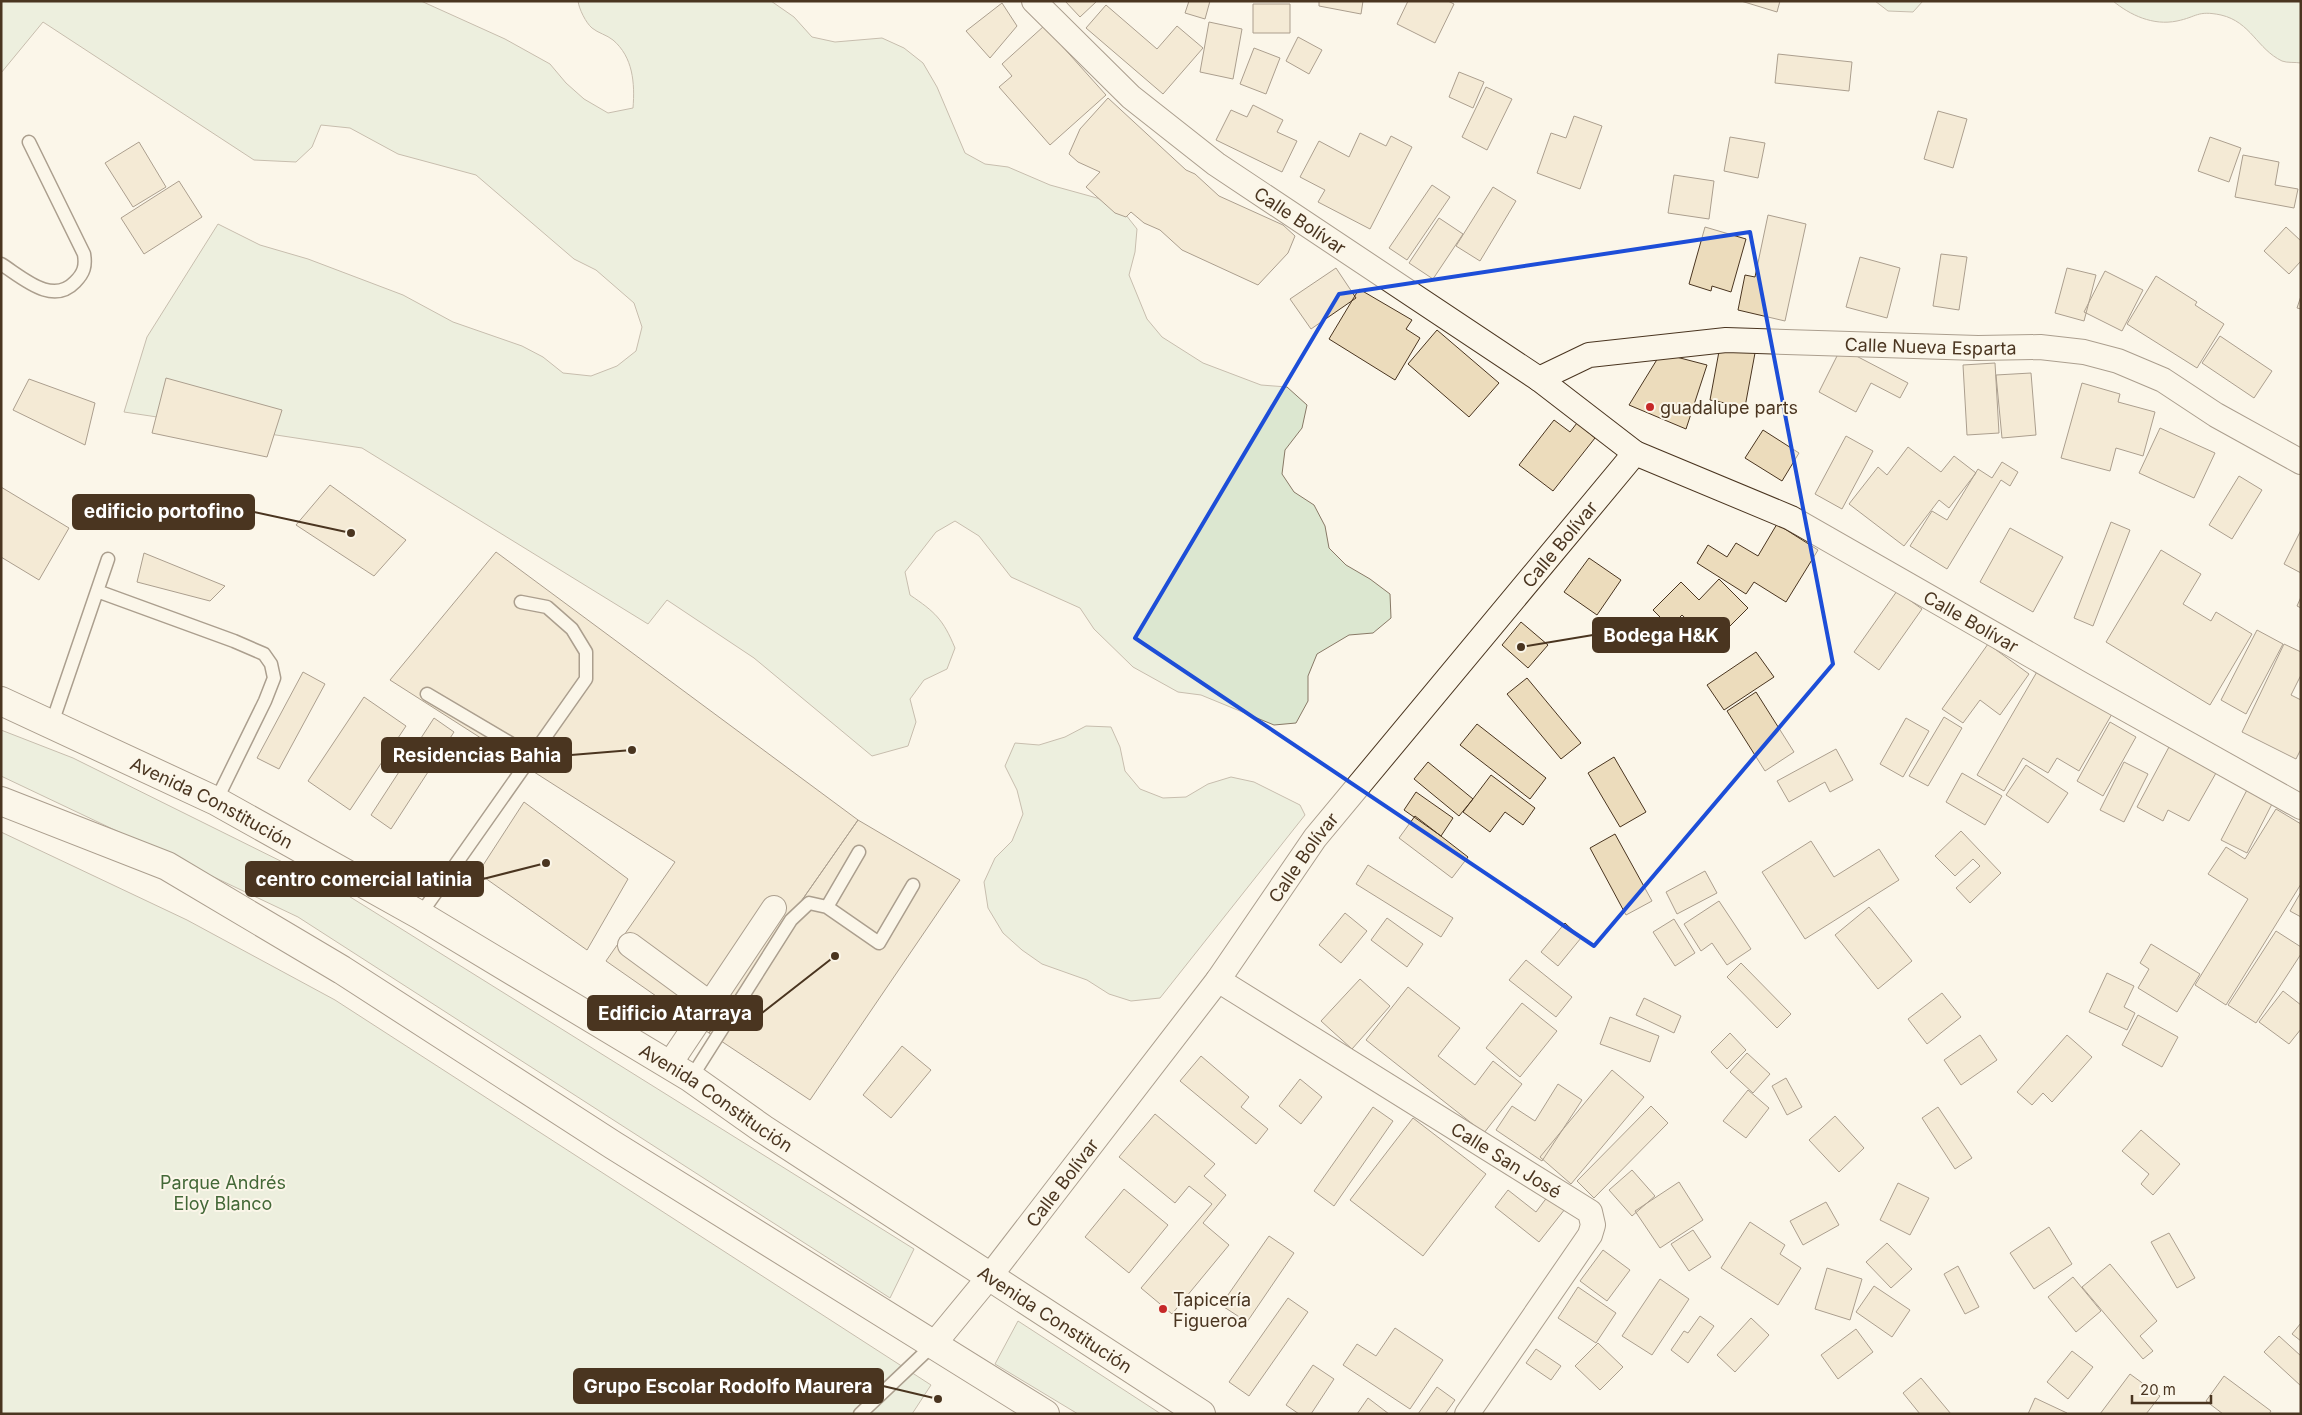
<svg xmlns="http://www.w3.org/2000/svg" width="2302" height="1415" viewBox="0 0 2302 1415" font-family="Inter,sans-serif">
	<style>
		.green { fill: #dce7d0; stroke: #887966 }
		.building { fill: #ecdcbc; stroke: #4a3520 }
		.lines { fill: none; stroke-linecap: round; stroke-linejoin: round }
		.service-casing { stroke: #4a3520; stroke-width: 15 }
		.minor-casing { stroke: #4a3520; stroke-width: 26 }
		.secondary-casing { stroke: #4a3520; stroke-width: 30 }
		.service { stroke: #fbf6e9; stroke-width: 12 }
		.minor { stroke: #fbf6e9; stroke-width: 24 }
		.secondary { stroke: #fbf6e9; stroke-width: 28 }
		.marked { fill: none; stroke: #1d4ed8; stroke-width: 4; stroke-linejoin: round }
		.poi-dot { fill: #c62828; stroke: #fbf6e9; stroke-width: 2 }
		.labels { text-anchor: middle; dominant-baseline: central; stroke-width: 4; stroke-linejoin: round; paint-order: stroke }
		.street-label { font-size: 18px; fill: #4a3520; stroke: #fbf6e9 }
		.poi-label { font-size: 18px; fill: #4a3520; stroke: #fbf6e9; text-anchor: start }
		.park-label { font-size: 18px; fill: #436837; stroke: #fbf6e9 }
		.leader { fill: none; stroke: #4a3520; stroke-width: 2 }
		.callout-dot { fill: #4a3520; stroke: #fbf6e9; stroke-width: 2 }
		.callout { fill: #4a3520; stroke: #4a3520; stroke-width: 2 }
		.callout-label { font-size: 19px; text-anchor: middle; font-weight: bold; fill: #fff }
	</style>
	<rect width="100%" height="100%" fill="#fbf6e9"/>
	<path class="green" d="M1,1h420l84,38 45,25 16,19 18,16 24,14 25,-5c2,-25 0,-51 -20,-68 -6,-5 -15,-7 -21,-12 -6,-5 -13,-19 -14,-27h193l23,16 18,20 23,5 47,-4 22,10 19,15 14,24 28,66 20,11 23,3 42,18 47,13 25,12 15,19 -2,23 -6,23 18,44 15,18 41,26 58,22 26,2 20,18 -5,23 -17,22 -3,24 12,18 20,13 11,21 4,22 17,17 24,14 20,15 1,24 -18,15 -24,2 -32,19 -9,22v25l-12,22 -22,2 -73,-30 -23,-3 -45,-25 -39,-38 -14,-21 -69,-31 -32,-41 -24,-15 -19,11 -31,40 5,23c25,17 33,24 45,53l-8,21 -23,11 -14,19 6,23 -8,24 -36,10 -118,-98 -87,-58 -19,24 -286,-176 -238,-36 23,-75 71,-113 42,21 48,14 95,36 50,27 69,24 21,11 20,16 28,3 26,-10 19,-15 6,-24 -8,-24 -38,-33 -22,-11 -98,-84 -78,-21 -48,-26 -29,-3 -9,22 -16,15 -42,-2 -211,-138 -42,51z
		M1875,1h48l-10,11 -25,-1z
		M2113,1h188v62c-6,-1 -14,0 -19,-2 -25,-12 -31,-39 -61,-46 -24,-5 -24,2 -44,6 -24,5 -47,-6 -64,-20z
		M1086,726l25,1 9,20 5,24 15,18 23,9 23,-1 22,-13 23,-7 23,5 46,23 5,10 -145,183 -29,3 -22,-7 -22,-14 -45,-16 -20,-14 -19,-17 -15,-25 -4,-26 11,-24 17,-17 11,-27 -6,-24 -12,-24 10,-23 24,2 26,-8z
		M1,730l72,28 266,132 575,359 -24,49 -592,-381 -297,-141z
		M1,832l186,88 148,80 596,385 -19,29h-911z
		M1018,1321l143,93h-83l-83,-50z"/>
	<path class="building" d="M1065,1h32l-17,16z
		M1189,1h21l-5,18 -20,-6z
		M1319,1h44l-2,13 -42,-8z
		M1408,1h40l6,3 -19,39 -38,-19z
		M1741,1h39l-3,11z
		M1002,3l15,23 -27,32 -24,-27z
		M1253,4h37v29h-37z
		M1106,5l51,44 20,-23 26,22 -40,46 -77,-66z
		M1209,22l33,7 -9,50 -33,-7z
		M1044,26l62,69 -56,50 -51,-58 13,-11 -10,-12z
		M1298,37l24,13 -13,24 -23,-13z
		M1254,48l26,10 -14,36 -26,-10z
		M1778,54l74,8 -3,29 -74,-8z
		M1459,72l25,10 -11,26 -24,-11z
		M1486,87l26,12 -25,51 -25,-13z
		M1108,98l78,72 9,4 24,22 64,29 12,11 -7,17 -30,32 -76,-35 -22,-20 -16,-7 -13,-11 -5,5 -11,-4 -29,-26 14,-15 -22,-10 -9,-8 11,-25z
		M1253,105l30,15 -6,12 20,9 -15,31 -66,-32 15,-30 16,7z
		M1938,111l29,8 -14,49 -29,-9z
		M1574,116l28,10 -22,63 -43,-16 14,-40 15,5z
		M1360,133l26,13 5,-10 21,11 -42,82 -52,-27 7,-12 -25,-13 19,-36 30,16z
		M1730,137l35,6 -7,35 -34,-7z
		M2210,137l31,11 -12,34 -31,-11z
		M139,142l27,45 -33,20 -28,-44z
		M2243,155l36,7 -4,23 23,4 -4,19 -59,-11z
		M1674,175l40,6 -5,38 -41,-6z
		M179,181l23,36 -58,37 -23,-36z
		M1432,185l18,12 -43,63 -18,-12z
		M1493,187l23,14 -36,60 -24,-15z
		M1768,215l38,9 -21,97 -47,-11 7,-35 10,2z
		M1439,218l24,16 -30,45 -24,-16z
		M1705,227l41,12 -15,53 -19,-6 -1,5 -22,-7z
		M2286,227l15,14v20l-12,13 -25,-23z
		M1941,254l26,3 -8,53 -26,-4z
		M1860,257l40,11 -13,50 -41,-11z
		M1336,268l20,30 -45,31 -21,-30z
		M2067,268l29,7 -12,46 -29,-8z
		M2105,271l38,19 -21,41 -38,-19z
		M2156,276l41,26 -2,3 29,19 -27,44 -70,-44z
		M1359,289l53,31 -6,9 14,9 -25,42 -66,-41z
		M2301,296v13l-4,-1z
		M1437,330l62,53 -30,34 -61,-53z
		M2220,336l52,35 -18,27 -52,-35z
		M1720,346l35,7 -10,54 -35,-7z
		M1841,348l67,35 -8,15 -29,-15 -15,29 -37,-20z
		M1661,353l46,12 -21,64 -57,-24z
		M1995,363l4,70 -32,2 -4,-70z
		M2031,373l5,62 -34,3 -6,-63z
		M166,378l116,32 -15,47 -115,-24z
		M29,379l66,24 -10,42 -72,-35z
		M2082,383l38,11 -2,8 37,10 -12,44 -27,-8 -6,23 -49,-13z
		M1554,420l16,12 7,-9 18,15 -42,53 -34,-26z
		M2160,428l55,25 -21,45 -55,-25z
		M1763,430l36,23 -17,28 -37,-23z
		M1846,436l27,15 -31,58 -27,-15z
		M1908,447l33,25 13,-16 22,17 -27,35 -10,-8 -35,46 -55,-42 29,-37 9,8z
		M2002,462l16,10 -8,14 -9,-6 -54,89 -37,-23 22,-35 15,9 31,-51 14,9z
		M2239,476l23,14 -30,49 -23,-14z
		M330,485l76,55 -32,36 -78,-51z
		M1,487l68,41 -30,52 -38,-23z
		M2111,522l19,8 -37,96 -19,-8z
		M1777,524l41,26 -32,52 -32,-20 -8,12 -49,-31 11,-18 19,12 9,-14 22,13z
		M2010,528l53,29 -30,55 -53,-30z
		M2301,530v43l-17,-9z
		M2161,550l40,24 -18,30 28,17 5,-9 36,22 -42,71 -104,-63z
		M496,552l362,268 -149,213 -103,-72 69,-99 -285,-182z
		M144,553l81,33 -15,15 -73,-19z
		M1589,558l32,22 -24,35 -33,-23z
		M1719,579l29,29 -36,36 -30,-29 -12,12 -17,-17 28,-28 18,18z
		M1897,591l25,18 -43,61 -25,-18z
		M2301,597v11l-4,-2z
		M1521,622l27,23 -20,23 -26,-23z
		M2257,630l26,14 -37,70 -25,-14z
		M1988,644l41,30 -29,41 -20,-15 -17,23 -21,-14z
		M2284,644l17,8v23l-10,20 10,5v49l-5,10 -54,-27z
		M1756,652l18,25 -50,33 -17,-25z
		M2038,670l74,44 -33,57 -22,-13 -9,15 -25,-15 -19,33 -27,-16z
		M303,672l22,12 -46,85 -22,-11z
		M1527,678l54,65 -20,16 -54,-65z
		M1756,692l38,60 -29,19 -38,-60z
		M364,697l42,29 -56,84 -42,-29z
		M1944,717l18,11 -34,58 -19,-10z
		M434,718l20,14 -63,97 -20,-14z
		M1906,718l23,13 -26,46 -23,-13z
		M2110,722l26,15 -33,59 -26,-15z
		M1477,724l69,54 -16,21 -70,-54z
		M2169,747l47,26 -27,48 -21,-11 -5,11 -26,-14z
		M1836,749l17,31 -23,12 -5,-10 -36,20 -12,-21z
		M1614,757l32,55 -26,15 -32,-54z
		M1428,762l45,37 -14,17 -45,-37z
		M2124,762l24,12 -24,48 -24,-12z
		M2026,765l42,28 -20,30 -42,-28z
		M1962,773l40,23 -17,29 -39,-23z
		M1491,775l44,33 -12,17 -18,-13 -15,20 -27,-20z
		M2248,788l25,14 -26,51 -26,-13z
		M1416,792l37,26 -12,18 -37,-26z
		M524,802l104,77 -41,71 -109,-77z
		M2276,809l25,15v60l-75,121 -31,-20 53,-86 -40,-25 18,-27 19,12z
		M1415,816l53,41 -16,21 -53,-40z
		M858,820l102,60 -150,220 -101,-67z
		M1961,831l40,42 -31,30 -14,-15 24,-22 -7,-7 -18,17 -20,-20z
		M1615,834l37,67 -26,14 -36,-67z
		M1811,841l23,36 45,-28 20,31 -94,59 -43,-67z
		M1368,865l85,53 -12,19 -85,-53z
		M1705,871l12,22 -40,21 -11,-22z
		M2301,892v25l-11,-6z
		M1719,901l32,48 -24,16 -15,-22 -11,8 -17,-27z
		M1869,907l43,54 -34,28 -43,-54z
		M1345,913l22,18 -26,32 -22,-18z
		M1387,918l36,26 -16,23 -36,-27z
		M1674,919l21,34 -20,13 -22,-34z
		M1565,923l16,15 -23,28 -17,-14z
		M2276,931l25,16v7l-45,69 -28,-18z
		M2151,944l49,30 -23,38 -39,-24 11,-19 -9,-6z
		M1526,960l46,37 -16,20 -47,-37z
		M1741,963l50,51 -14,14 -50,-51z
		M2107,973l27,13 -10,21 11,6 -8,17 -38,-18z
		M1360,979l30,27 -38,43 -31,-28z
		M1408,987l52,41 -22,28 37,29 18,-24 29,23 -38,49 -118,-93z
		M2283,991l18,14v24l-12,15 -30,-22z
		M1942,993l19,24 -34,27 -19,-25z
		M1644,998l37,18 -7,17 -38,-18z
		M1522,1003l35,28 -37,46 -34,-29z
		M2138,1015l40,22 -16,30 -40,-22z
		M1610,1017l49,19 -9,26 -50,-18z
		M1730,1033l16,17 -19,19 -16,-17z
		M1980,1035l17,25 -36,25 -17,-25z
		M2067,1035l25,22 -40,45 -9,-9 -11,12 -15,-13z
		M902,1046l29,24 -40,48 -28,-23z
		M1747,1053l23,21 -17,19 -23,-21z
		M1201,1056l48,41 -8,10 27,22 -12,15 -76,-63z
		M1612,1070l32,27 -73,87 -31,-27z
		M1786,1078l16,29 -15,8 -15,-29z
		M1300,1079l22,18 -21,27 -22,-18z
		M1558,1084l24,16 -40,61 -46,-31 16,-24 23,15z
		M1748,1090l21,18 -23,30 -23,-17z
		M1651,1106l17,17 -74,75 -17,-17z
		M1373,1107l20,14 -59,85 -20,-15z
		M1938,1107l34,51 -17,11 -33,-51z
		M1155,1114l60,50 -11,12 22,19 -23,28 26,22 -57,69 -31,-26 71,-84 -23,-18 -14,17 -56,-46z
		M1835,1116l29,32 -25,24 -30,-32z
		M1413,1118l73,56 -63,82 -73,-56z
		M2141,1130l39,34 -27,31 -12,-11 8,-10 -27,-23z
		M1632,1170l23,26 -23,20 -23,-26z
		M1679,1182l24,38 -43,28 -25,-37z
		M1898,1183l31,15 -19,37 -30,-15z
		M1124,1189l44,36 -39,48 -44,-36z
		M1508,1190l28,22 12,-16 17,13 -26,33 -44,-35z
		M1826,1202l13,23 -36,20 -13,-24z
		M1750,1222l35,23 -5,9 21,14 -23,37 -57,-37z
		M2049,1227l23,37 -38,25 -24,-36z
		M1693,1230l18,27 -22,14 -18,-27z
		M2169,1233l26,45 -18,10 -26,-46z
		M1269,1236l25,17 -47,69 -26,-17z
		M1887,1243l25,26 -21,19 -25,-26z
		M1603,1250l27,20 -23,31 -27,-20z
		M2110,1264l47,57 -17,15 13,15 -10,8 -61,-72z
		M1958,1266l21,41 -14,7 -21,-40z
		M1827,1268l35,11 -12,41 -35,-11z
		M2073,1277l28,34 -25,21 -28,-35z
		M1660,1279l29,20 -37,56 -30,-19z
		M1874,1286l36,24 -18,27 -36,-25z
		M1578,1287l38,26 -20,30 -38,-25z
		M1288,1298l20,14 -59,84 -20,-14z
		M1700,1316l14,10 -26,37 -17,-13 13,-19 4,2z
		M1751,1318l18,17 -34,37 -18,-17z
		M2301,1323v18l-9,-7z
		M1395,1328l48,32 -33,49 -67,-44 14,-21 19,12z
		M1856,1329l17,23 -35,27 -17,-24z
		M2279,1336l22,20v30l-37,-34z
		M1598,1343l25,24 -23,23 -25,-24z
		M1536,1349l25,17 -10,14 -25,-17z
		M2072,1351l21,16 -25,32 -21,-17z
		M1313,1365l21,14 -23,35h-12l-13,-9z
		M2130,1374l30,22 -14,18h-46z
		M2224,1376l47,35 -2,3h-46l-17,-13z
		M1921,1378l30,36h-31l-17,-21z
		M1437,1387l18,13 -10,14h-27z
		M1368,1398l21,16h-32z
		M2035,1398l32,15 -1,1h-38z"/>
	<g class="lines">
		<defs>
			<path id="service" d="M1,264c21,13 51,42 74,18 9,-9 11,-16 9,-28l-55,-112
				M97,591l137,50 30,13 7,10 3,14 -9,23 -49,100
				M427,694l105,62
				M52,723l56,-164
				M827,907l32,-55
				M420,915l166,-236v-27l-14,-23 -25,-22 -26,-5
				M691,1078l100,-158 18,-17 18,4 52,36 34,-58
				M860,1414l74,-70"/>
			<g id="minor">
				<path id="s1" d="M1034,1l97,96 85,67 323,215 96,74"/>
				<path id="s2" d="M1539,379l50,-24 137,-15 252,8 62,-1 44,5 34,9 45,19 53,35 85,47"/>
				<path d="M630,945l79,58"/>
				<path id="s3" d="M1218,980l372,232 3,13 -3,10 -123,179"/>
				<path d="M669,1065l105,-157"/>
				<path id="s4" d="M934,1344l56,-68 228,-296 97,-142 320,-385 156,65 290,166 220,123"/>
			</g>
			<g id="secondary">
				<path id="s5" d="M1,701l215,100 204,114 271,163 72,51 438,285"/>
				<path d="M1,801l166,65 175,104 271,175 432,269"/>
			</g>
		</defs>
		<use href="#service" class="service-casing"/>
		<use href="#minor" class="minor-casing"/>
		<use href="#secondary" class="secondary-casing"/>
		<use href="#service" class="service"/>
		<use href="#minor" class="minor"/>
		<use href="#secondary" class="secondary"/>
	</g>
	<path d="M0 0H2302V1415H0ZM1750,232l83,432 -239,282 -459,-308 204,-344z" fill="#fbf6e9" fill-opacity=".55" fill-rule="evenodd"/>
	<path class="marked" d="M1750,232l83,432 -239,282 -459,-308 204,-344z"/>
	<g class="poi-dot">
		<circle cx="1650" cy="407" r="5"/>
		<circle cx="1163" cy="1309" r="5"/>
	</g>
	<g class="labels">
		<g class="street-label">
			<text stroke="none"><textPath href="#s1" startOffset="346">Calle Bolívar</textPath></text>
			<text stroke="none"><textPath href="#s2" startOffset="398">Calle Nueva Esparta</textPath></text>
			<text stroke="none"><textPath href="#s4" startOffset="1016">Calle Bolívar</textPath></text>
			<text stroke="none"><textPath href="#s4" startOffset="1511">Calle Bolívar</textPath></text>
			<text stroke="none"><textPath href="#s5" startOffset="234">Avenida Constitución</textPath></text>
			<text stroke="none"><textPath href="#s4" startOffset="611">Calle Bolívar</textPath></text>
			<text stroke="none"><textPath href="#s5" startOffset="819">Avenida Constitución</textPath></text>
			<text stroke="none"><textPath href="#s3" startOffset="340">Calle San José</textPath></text>
			<text stroke="none"><textPath href="#s4" startOffset="206">Calle Bolívar</textPath></text>
			<text stroke="none"><textPath href="#s5" startOffset="1224">Avenida Constitución</textPath></text>
		</g>
		<g class="poi-label">
			<text x="1660" y="407">guadalupe parts</text>
			<text x="1173" y="1299">Tapicería<tspan x="1173" dy="21">Figueroa</tspan></text>
		</g>
		<g class="park-label">
			<text x="223" y="1182">Parque Andrés<tspan x="223" dy="21">Eloy Blanco</tspan></text>
		</g>
	</g>
	<path class="leader" d="M351 533L254 512M1521 647L1593 635M632 750L571 755M546 863L483 879M835 956L762 1013M938 1399L883 1386"/>
	<g class="callout-dot">
		<circle cx="351" cy="533" r="5"/>
		<circle cx="1521" cy="647" r="5"/>
		<circle cx="632" cy="750" r="5"/>
		<circle cx="546" cy="863" r="5"/>
		<circle cx="835" cy="956" r="5"/>
		<circle cx="938" cy="1399" r="5"/>
	</g>
	<g class="callout">
		<rect x="73" y="495" width="181" height="34" rx="5"/>
		<rect x="1593" y="618" width="136" height="34" rx="5"/>
		<rect x="382" y="738" width="189" height="34" rx="5"/>
		<rect x="246" y="862" width="237" height="34" rx="5"/>
		<rect x="588" y="996" width="174" height="34" rx="5"/>
		<rect x="574" y="1369" width="309" height="34" rx="5"/>
	</g>
	<g class="callout-label">
		<text x="164" y="518">edificio portofino</text>
		<text x="1661" y="642">Bodega H&amp;K</text>
		<text x="477" y="762">Residencias Bahia</text>
		<text x="364" y="886">centro comercial latinia</text>
		<text x="675" y="1020">Edificio Atarraya</text>
		<text x="728" y="1393">Grupo Escolar Rodolfo Maurera</text>
	</g>
	<rect width="2302" height="1415" fill="none" stroke="#4a3520" stroke-width="5"/>
	<path d="M2132 1395v8h79v-8" fill="none" stroke="#4a3520" stroke-width="2.5"/>
	<text x="2140" y="1395" font-size="15" fill="#4a3520" stroke="#fbf6e9" stroke-width="4" paint-order="stroke">20 m</text>
</svg>
